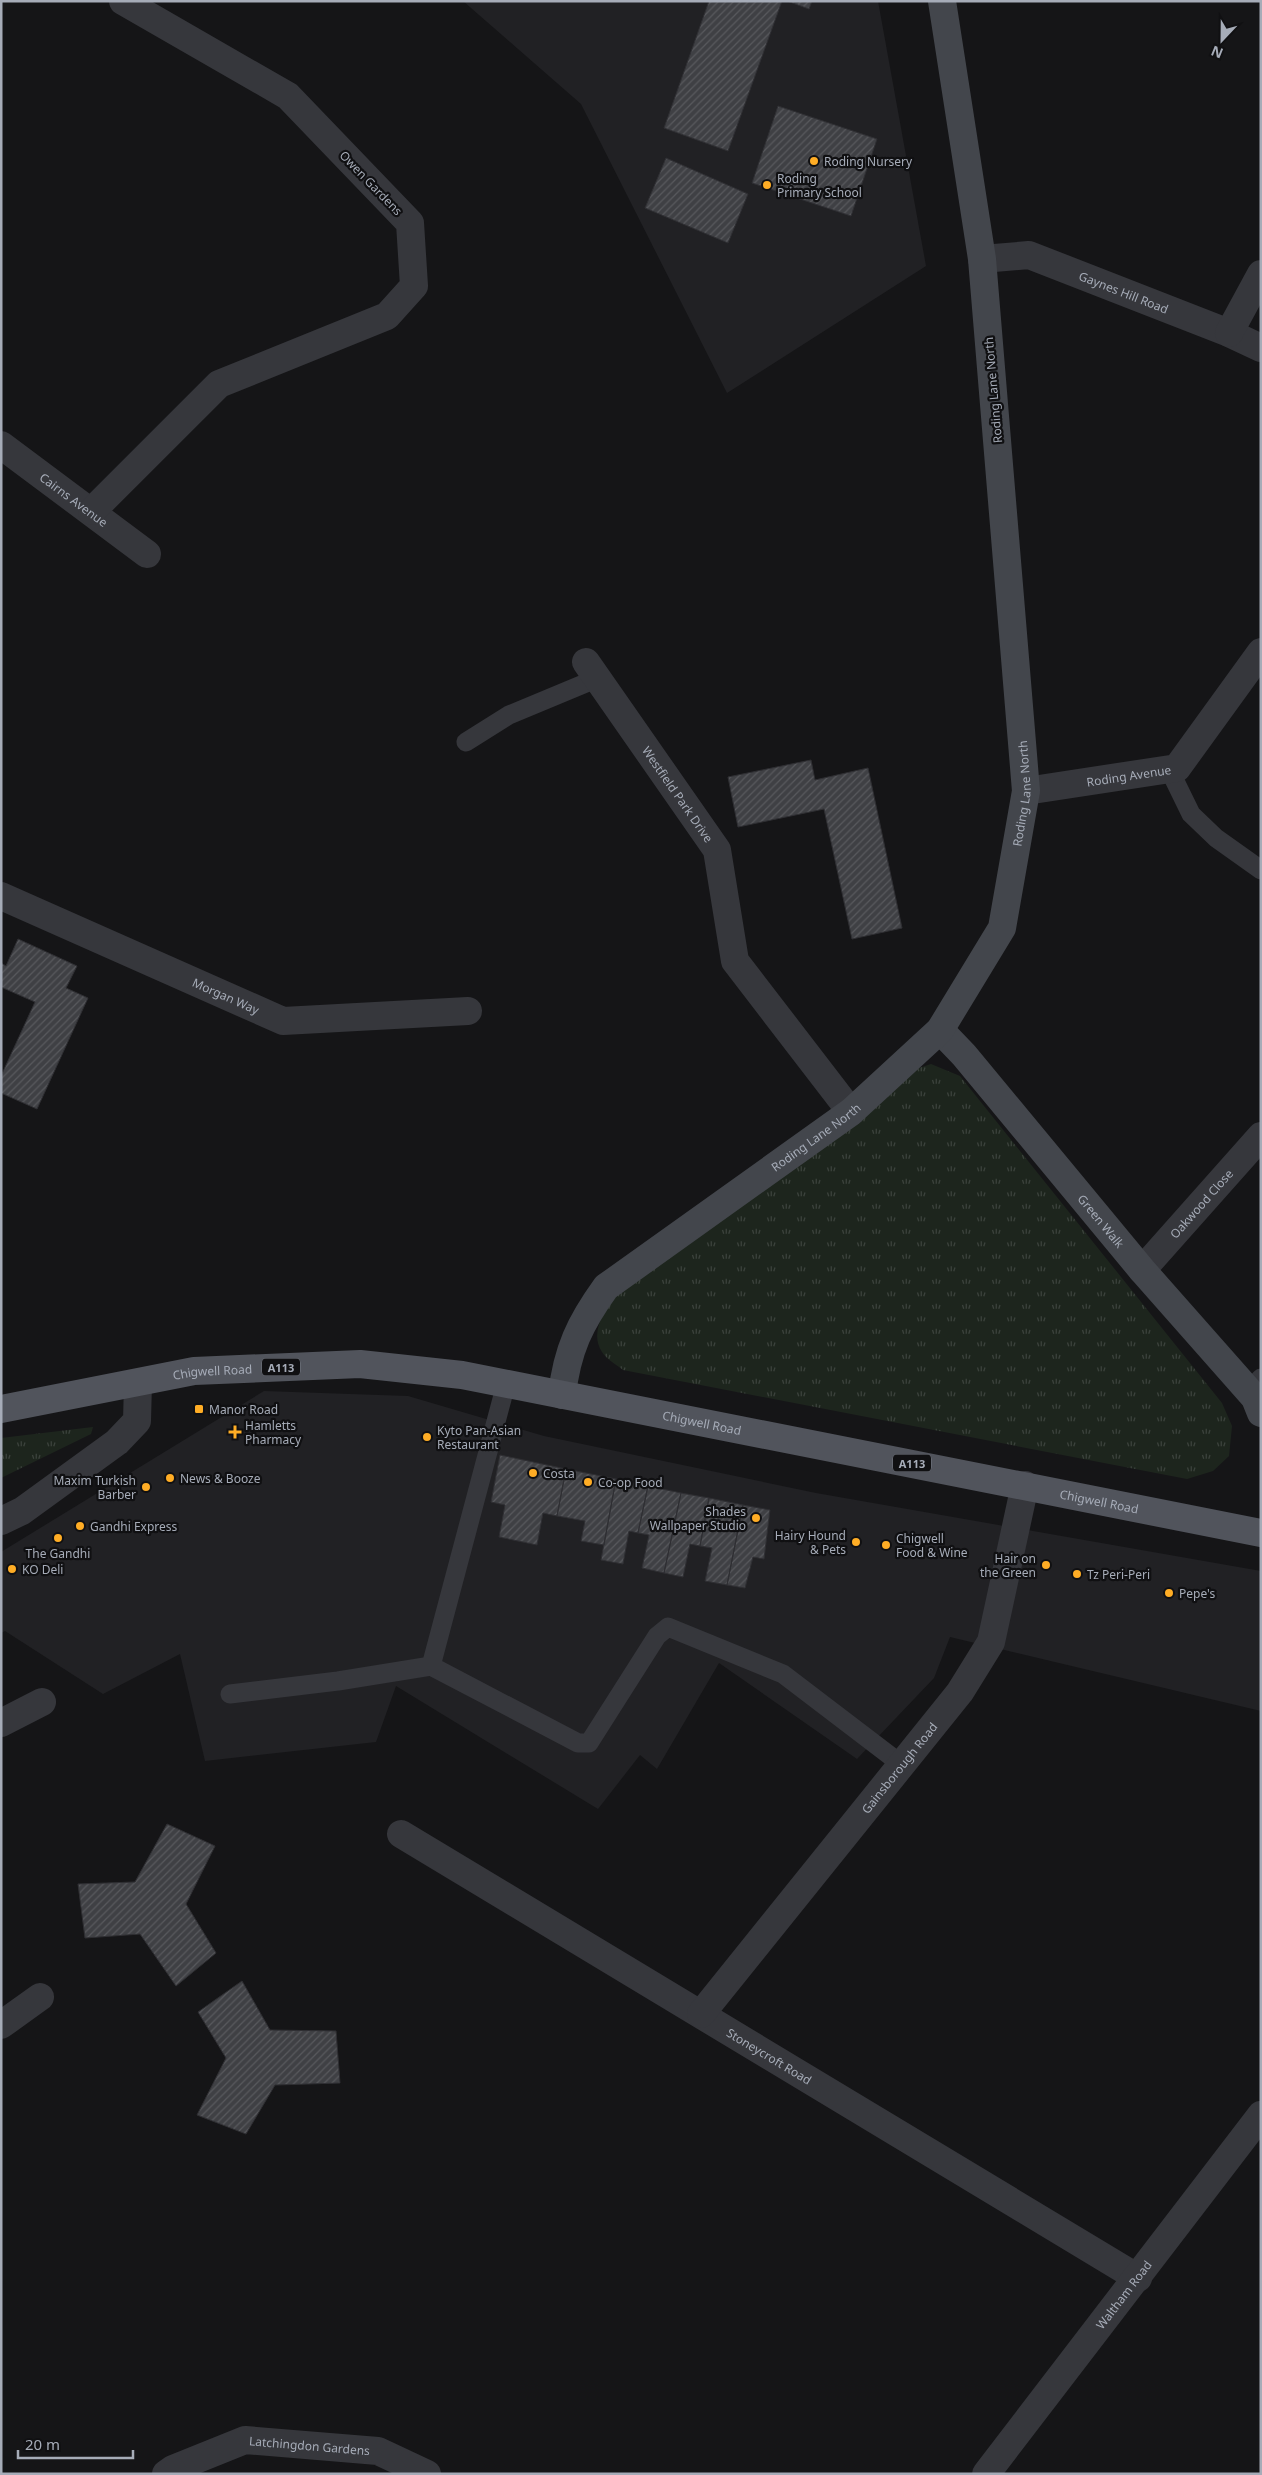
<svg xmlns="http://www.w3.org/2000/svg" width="1262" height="2475" viewBox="0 0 1262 2475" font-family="'Noto Sans',sans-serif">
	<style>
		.built { fill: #212124 }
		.grass { fill: url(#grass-tufts) }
		.building { fill: url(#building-hatch); stroke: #2f2f33 }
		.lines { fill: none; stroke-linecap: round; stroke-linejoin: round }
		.lane { stroke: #36373c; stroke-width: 19 }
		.street { stroke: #36373c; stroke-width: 28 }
		.secondary { stroke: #43464c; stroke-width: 28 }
		.primary { stroke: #51545c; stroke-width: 28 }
		.poi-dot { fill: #ffad25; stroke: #101012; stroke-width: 2 }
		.labels { text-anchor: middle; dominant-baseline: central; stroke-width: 4.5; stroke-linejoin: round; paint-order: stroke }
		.shield { fill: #101012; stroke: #797d86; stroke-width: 1 }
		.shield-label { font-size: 11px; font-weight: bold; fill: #a6acb8 }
		.poi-label { font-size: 12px; fill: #a6acb8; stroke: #101012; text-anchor: start }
		.street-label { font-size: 12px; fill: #a6acb8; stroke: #101012 }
	</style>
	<defs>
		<pattern id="grass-tufts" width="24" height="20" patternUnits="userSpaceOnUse" patternTransform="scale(1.25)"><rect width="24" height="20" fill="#1d251d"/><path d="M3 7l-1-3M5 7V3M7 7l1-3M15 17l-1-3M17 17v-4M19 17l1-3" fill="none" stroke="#3b423c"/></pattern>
		<pattern id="building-hatch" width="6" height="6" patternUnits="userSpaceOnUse" patternTransform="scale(1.25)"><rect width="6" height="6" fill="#3f4044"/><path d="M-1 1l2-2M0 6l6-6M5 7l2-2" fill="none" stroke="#58595d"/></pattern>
	</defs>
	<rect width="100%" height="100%" fill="#151517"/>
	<path class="built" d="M463,1h415l48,265 -199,127 -146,-289z
		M264,1391l144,5 136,40 272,57 445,78v140l-311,-74 -16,41 -77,81 -138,-96 -62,106 -17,-14 -42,54 -202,-123 -20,56 -171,19 -25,-107 -77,40 -98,-63 -4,2v-81z"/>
	<path class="grass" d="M931,1064l29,12 262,327 10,23 -3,30 -16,15 -26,8 -564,-109c-6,-5 -17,-11 -21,-18 -12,-18 1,-39 11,-55l294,-225z
		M93,1427l-2,7 -90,44v-40z"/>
	<path class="building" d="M709,1h73l-54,150 -64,-23z
		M787,1h25l-3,8z
		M778,106l99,33 -26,77 -99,-33z
		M666,158l82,36 -20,49 -83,-35z
		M811,760l4,20 53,-12 34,160 -50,11 -28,-130 -86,18 -10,-50z
		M18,939l59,27 -11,22 22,10 -51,111 -36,-16v-17l34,-74 -34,-15v-24l5,3z
		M500,1455l66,14 -9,47 -14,-3 -6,32 -38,-8 6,-32 -14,-3z
		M566,1469l50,10 -12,66 -23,-4 4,-20 -28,-5z
		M616,1479l32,7 -10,47 -9,-2 -6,33 -22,-4z
		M648,1486l33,7 -17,80 -22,-5 7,-33 -11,-2z
		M681,1493l28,5 -9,48 -10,-2 -7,33 -19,-4z
		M709,1498l34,7 -16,80 -22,-4 7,-33 -12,-2z
		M743,1505l27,5 -6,49 -11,-2 -8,31 -18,-3z
		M167,1824l48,22 -29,58 30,49 -40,33 -36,-52 -55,4 -7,-54 57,-2z
		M242,1981l28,49 66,1 4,52 -65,2 -29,49 -49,-19 29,-57 -28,-46z"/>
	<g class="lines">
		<path class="lane" d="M466,742l43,-27 89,-37
			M1169,769l22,45 25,24 45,32
			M1249,1391l12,-13
			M431,1666l75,-282
			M230,1694l108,-13 93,-15 147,77h11l68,-107 11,-9 115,47 118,90"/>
		<g class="street">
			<path id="s1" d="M982,259l47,-4 200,78 32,15"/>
			<path d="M1229,333l32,-59"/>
			<path id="s2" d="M1,445l146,109"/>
			<path d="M92,511l127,-127 168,-68 27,-30 -4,-63 -122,-127 -165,-95"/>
			<path id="s3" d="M586,662l131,188 18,111 116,151"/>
			<path id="s4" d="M1026,791l151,-23 84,-116"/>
			<path id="s5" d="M1,896l282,125 185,-10"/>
			<path id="s6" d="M1142,1270l119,-134"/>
			<path d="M1,1521l21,-10 95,-69 20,-21 1,-38"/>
			<path d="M1,1723l41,-21"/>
			<path id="s7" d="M401,1834l737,444"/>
			<path id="s8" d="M701,2014l259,-322 31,-50 34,-157"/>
			<path d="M1,2025l39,-28"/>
			<path id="s9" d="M166,2474l7,-5 72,-29 133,11 49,23"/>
			<path id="s10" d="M986,2474l275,-359"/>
		</g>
		<g class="secondary">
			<path id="s11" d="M940,1030l24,25 178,215 113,128 6,15"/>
			<path id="s12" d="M562,1395c5,-45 18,-72 44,-108l245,-175 89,-82 62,-102 24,-137 -44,-532 -40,-258"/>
		</g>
		<path class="primary" id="s13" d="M1,1409l193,-38 166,-7 102,11 799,158"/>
	</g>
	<g class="poi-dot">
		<circle cx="814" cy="161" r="5"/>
		<circle cx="767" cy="185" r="5"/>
		<rect x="194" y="1404" width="10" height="10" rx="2.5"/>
		<path d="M232.5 1424.5h5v5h5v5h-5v5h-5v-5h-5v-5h5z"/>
		<circle cx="427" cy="1437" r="5"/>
		<circle cx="533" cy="1473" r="5"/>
		<circle cx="170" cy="1478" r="5"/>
		<circle cx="588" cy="1482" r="5"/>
		<circle cx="146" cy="1487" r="5"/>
		<circle cx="756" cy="1518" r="5"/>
		<circle cx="80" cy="1526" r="5"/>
		<circle cx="58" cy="1538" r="5"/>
		<circle cx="856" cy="1542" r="5"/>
		<circle cx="886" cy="1545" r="5"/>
		<circle cx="1046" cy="1565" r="5"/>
		<circle cx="12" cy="1569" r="5"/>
		<circle cx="1077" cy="1574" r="5"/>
		<circle cx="1169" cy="1593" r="5"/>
	</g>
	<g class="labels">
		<g class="shield">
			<rect x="262" y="1358.5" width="38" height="17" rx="4"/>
			<rect x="893" y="1454.5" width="38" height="17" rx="4"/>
		</g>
		<g class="shield-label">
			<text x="281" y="1367">A113</text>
			<text x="912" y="1463">A113</text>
		</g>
		<g class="poi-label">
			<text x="824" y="161">Roding Nursery</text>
			<text x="777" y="178">Roding<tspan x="777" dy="14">Primary School</tspan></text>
			<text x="209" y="1409">Manor Road</text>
			<text x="245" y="1425">Hamletts<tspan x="245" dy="14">Pharmacy</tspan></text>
			<text x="437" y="1430">Kyto Pan-Asian<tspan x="437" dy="14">Restaurant</tspan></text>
			<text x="543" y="1473">Costa</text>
			<text x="180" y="1478">News &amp; Booze</text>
			<text x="136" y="1480" text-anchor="end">Maxim Turkish<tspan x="136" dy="14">Barber</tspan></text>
			<text x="598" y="1482">Co-op Food</text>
			<text x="746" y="1511" text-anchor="end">Shades<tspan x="746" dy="14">Wallpaper Studio</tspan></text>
			<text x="90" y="1526">Gandhi Express</text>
			<text x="846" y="1535" text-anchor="end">Hairy Hound<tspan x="846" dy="14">&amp; Pets</tspan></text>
			<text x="896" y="1538">Chigwell<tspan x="896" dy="14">Food &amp; Wine</tspan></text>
			<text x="58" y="1553" text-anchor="middle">The Gandhi</text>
			<text x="1036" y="1558" text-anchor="end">Hair on<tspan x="1036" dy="14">the Green</tspan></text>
			<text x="22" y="1569">KO Deli</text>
			<text x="1087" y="1574">Tz Peri-Peri</text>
			<text x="1179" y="1593">Pepe's</text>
		</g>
		<g class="street-label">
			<text transform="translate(371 183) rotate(46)">Owen Gardens</text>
			<text stroke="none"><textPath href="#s1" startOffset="149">Gaynes Hill Road</textPath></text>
			<text transform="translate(993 390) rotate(-95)">Roding Lane North</text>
			<text stroke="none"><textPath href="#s2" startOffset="91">Cairns Avenue</textPath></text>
			<text stroke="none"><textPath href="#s4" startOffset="104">Roding Avenue</textPath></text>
			<text stroke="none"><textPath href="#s12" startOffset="796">Roding Lane North</textPath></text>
			<text stroke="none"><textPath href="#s3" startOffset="161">Westfield Park Drive</textPath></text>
			<text stroke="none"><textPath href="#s5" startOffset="246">Morgan Way</textPath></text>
			<text stroke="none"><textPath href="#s12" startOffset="376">Roding Lane North</textPath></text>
			<text stroke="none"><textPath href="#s6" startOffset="89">Oakwood Close</textPath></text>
			<text stroke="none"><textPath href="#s11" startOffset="250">Green Walk</textPath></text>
			<text stroke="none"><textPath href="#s13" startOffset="215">Chigwell Road</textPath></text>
			<text stroke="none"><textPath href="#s13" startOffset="710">Chigwell Road</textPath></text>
			<text stroke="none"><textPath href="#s13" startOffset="1115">Chigwell Road</textPath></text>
			<text stroke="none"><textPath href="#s8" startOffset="316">Gainsborough Road</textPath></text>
			<text stroke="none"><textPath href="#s7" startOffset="430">Stoneycroft Road</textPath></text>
			<text stroke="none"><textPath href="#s10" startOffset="226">Waltham Road</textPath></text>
			<text stroke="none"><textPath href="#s9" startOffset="151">Latchingdon Gardens</textPath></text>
		</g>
	</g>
	<rect width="1262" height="2475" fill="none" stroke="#a6acb8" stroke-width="5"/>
	<g transform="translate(1222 40) rotate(202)" stroke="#101012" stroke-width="4" paint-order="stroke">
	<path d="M0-4L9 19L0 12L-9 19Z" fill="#a6acb8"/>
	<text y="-8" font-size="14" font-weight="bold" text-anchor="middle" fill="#a6acb8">N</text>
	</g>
	<path d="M18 2450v8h115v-8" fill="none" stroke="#a6acb8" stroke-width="2.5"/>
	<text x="25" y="2450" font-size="15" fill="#a6acb8" stroke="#101012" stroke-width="4" paint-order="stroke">20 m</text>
</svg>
